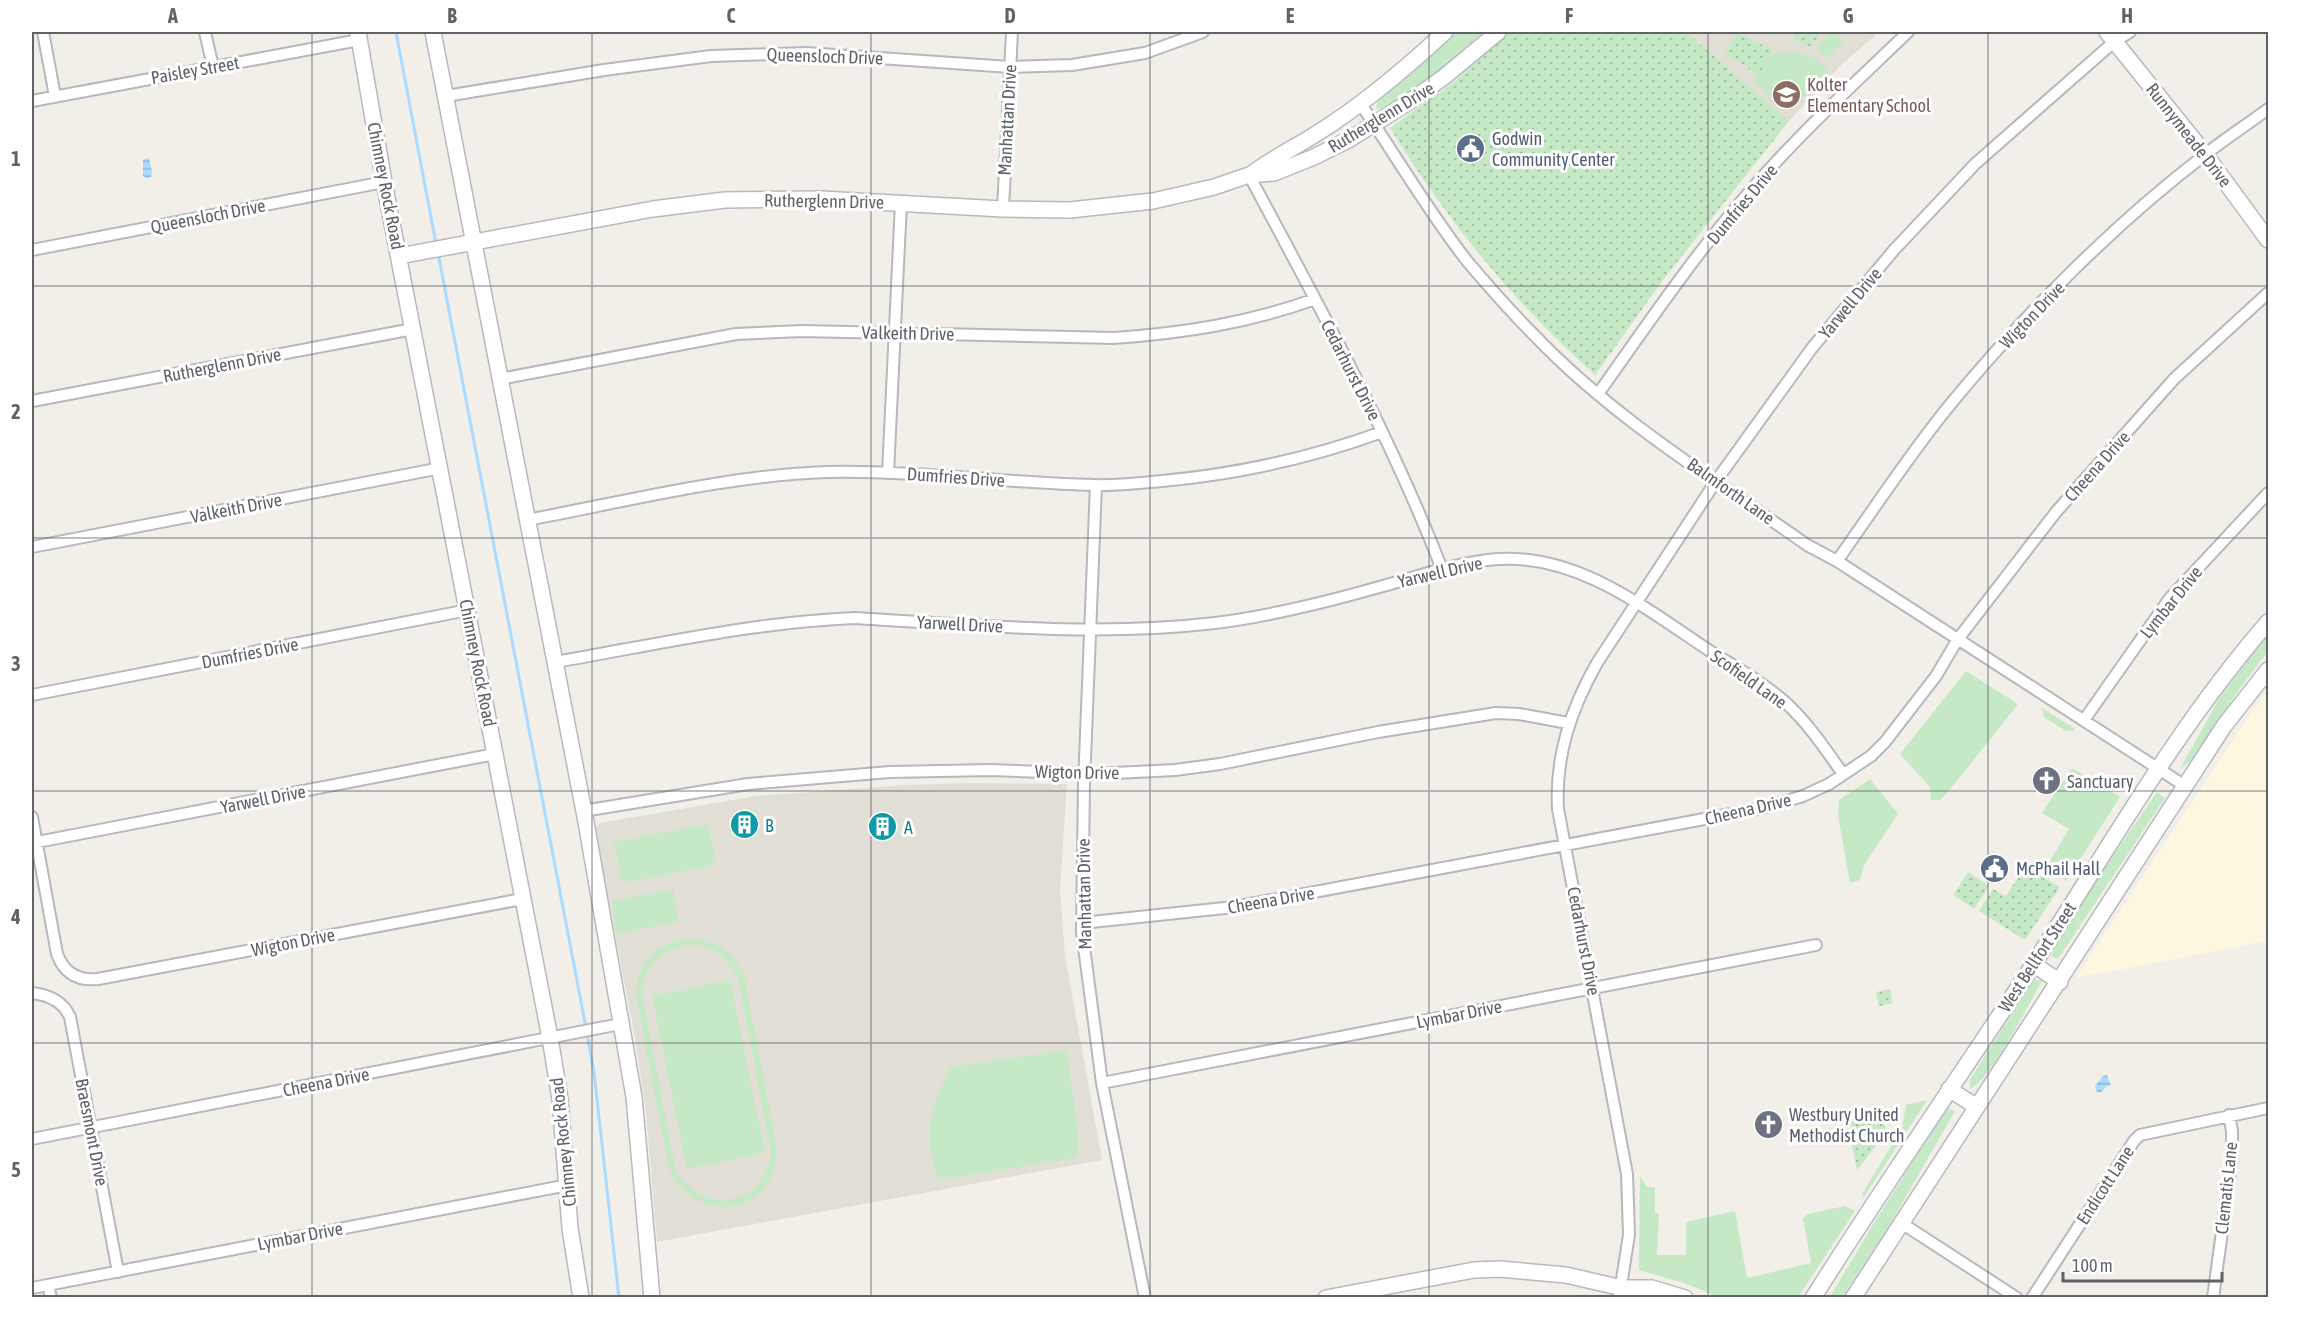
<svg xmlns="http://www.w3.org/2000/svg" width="2300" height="1329" viewBox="0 0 2300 1329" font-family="'Asap Condensed',sans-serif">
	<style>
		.commercial { fill: #fef7e0 }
		.education { fill: #e1ded6 }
		.green { fill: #c5e8c5; fill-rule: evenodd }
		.park { fill: url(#park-dots) }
		.water { fill: url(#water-rules) }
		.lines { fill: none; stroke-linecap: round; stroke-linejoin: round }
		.stream { stroke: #aadaff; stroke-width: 3 }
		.street-casing { stroke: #b5b8bc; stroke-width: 14 }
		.secondary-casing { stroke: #b6babf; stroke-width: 18 }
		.street { stroke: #fff; stroke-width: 10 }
		.secondary { stroke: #fff; stroke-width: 15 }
		.grid { fill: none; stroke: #5f6368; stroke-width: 1.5; stroke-opacity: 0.55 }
		.labels { text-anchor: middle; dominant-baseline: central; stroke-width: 6; stroke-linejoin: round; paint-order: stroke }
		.street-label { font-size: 18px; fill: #5f6368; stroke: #fff }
		.education-label { font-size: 18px; fill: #785e54; stroke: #fff; text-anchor: start }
		.service-label { font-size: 18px; fill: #4e5e75; stroke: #fff; text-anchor: start }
		.worship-label { font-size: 18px; fill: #5b616d; stroke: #fff; text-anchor: start }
		.culture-label { font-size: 18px; fill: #0d838f; stroke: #fff; text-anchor: start }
		.neatline { fill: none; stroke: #5f6368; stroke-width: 2 }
		.grid-label { font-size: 20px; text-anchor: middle; font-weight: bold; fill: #5f6368 }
	</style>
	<defs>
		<pattern id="park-dots" width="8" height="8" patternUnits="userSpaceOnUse" patternTransform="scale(1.5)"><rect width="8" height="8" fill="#c5e8c5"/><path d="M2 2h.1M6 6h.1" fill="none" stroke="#a3c0a4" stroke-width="1.8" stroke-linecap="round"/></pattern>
		<pattern id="water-rules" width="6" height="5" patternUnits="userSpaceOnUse" patternTransform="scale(1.5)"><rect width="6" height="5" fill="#aadaff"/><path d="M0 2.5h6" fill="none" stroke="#8eb4d2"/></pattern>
	</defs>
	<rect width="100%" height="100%" fill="#f1efe8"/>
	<path class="commercial" d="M2268,691v250l-192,37 176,-267z"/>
	<path class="education" d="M1686,32h193l-40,35 -50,54z
		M972,783l95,1 -7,106 5,66 37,204 -445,82 -11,-131 -11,-73 -40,-210 5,-5 156,-27 149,-11z"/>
	<path class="green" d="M1451,32h32l-71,61 -21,14 -15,2 1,-9z
		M1831,32h3l10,9 -17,17 -11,-11z
		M1793,52l21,5 14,13 -34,35 -4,3h-6l-30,-26 19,-29z
		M2268,633v18l-30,40 -45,68 -13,10 39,-70z
		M1966,671l52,33 -65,82 -13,14h-9l-1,-13 -30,-33z
		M2042,708l32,20v3h-8l-22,-14z
		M2072,768l48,29 -54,84 -20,-13 23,-39 -27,-16z
		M1870,779l28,35 -34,51 -4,15 -10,3 -12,-68 1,-15z
		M2157,792l8,6 -107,161 -6,-3 7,-22z
		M708,824l8,41 -94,18 -8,-41z
		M673,889l6,33 -61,12 -7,-33z
		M688,939c27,0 43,11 56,35l33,175c-1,65 -79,80 -108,20l-33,-173c0,-32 20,-54 52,-57zM690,945c24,1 37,12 48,33l33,174c-6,55 -67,64 -95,19l-33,-171c-3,-31 18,-53 47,-55z
		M2033,979l9,2c-13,22 -52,100 -72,108v-9z
		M730,980l35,173 -78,16 -35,-173z
		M1067,1050l12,95 -1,10 -10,4 -129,21c-17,-43 -10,-74 12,-113z
		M1927,1100l-63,97 -2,-3 40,-66 4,-23z
		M1947,1108l8,3 -69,120 -44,66h-12l47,-79z
		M1640,1176l7,11h8v26l4,1 -2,41h29v-33l49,-11 12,67 64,-15 -8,-45 5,-4 37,-8 10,5 -57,86h-79l-35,-14 -45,-13z"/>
	<path class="park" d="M1509,32h177l103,89 -126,159 -68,95c-83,-75 -147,-153 -205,-247l64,-46z
		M1794,32h25l1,1 -8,14 -18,-7z
		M1737,33l36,17 -14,25 -34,-21z
		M2025,867l35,20 -35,53 -46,-29 14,-22 13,7z
		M1968,872l21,14 -15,23 -21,-14z
		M1890,989l3,14 -14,3 -3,-14z
		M1881,1116l6,15 -30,39 -10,-48z"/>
	<path class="water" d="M149,158l3,14 -1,5 -4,1 -4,-2v-16z
		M2107,1075l4,10 -4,1 -6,6h-4l-2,-6 8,-10z"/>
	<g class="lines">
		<path class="stream" d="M396,32l40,212
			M438,253l148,775
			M587,1034l7,38 25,226"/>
		<defs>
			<path id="street" d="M43,32l12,64
				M205,32l8,35
				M446,96l158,-26 107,-14 96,-3 203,14 62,-2 73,-12 58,-21
				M32,101l327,-61
				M1360,103c36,53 68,108 107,158 22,26 46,53 70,77 79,82 178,142 270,207l30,16 348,225
				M1249,175c69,129 140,258 193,394
				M1003,209l9,-177
				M32,250l352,-68
				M500,379l236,-45 66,-3 312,7c70,-5 135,-15 201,-39
				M1598,394c49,-69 97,-140 153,-204 48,-56 104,-107 157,-158
				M32,401l381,-72
				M888,473l13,-270
				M1096,485l-12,299 -2,148 20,151 43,215
				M527,520c96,-18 203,-45 300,-48 89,-2 178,11 267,13 22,1 46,-2 68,-4 76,-7 149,-23 220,-49
				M32,547l409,-79
				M1837,561c37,-52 72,-106 112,-155 73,-89 165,-182 257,-252 20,-16 42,-30 62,-45
				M555,662c99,-17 199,-40 300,-44 119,7 240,19 360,5 57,-7 112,-21 168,-37 37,-10 75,-24 115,-27 81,-5 148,50 212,92 25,16 54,32 76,52 22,20 40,47 57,71
				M32,695l436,-85
				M2084,720l86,-122 98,-105
				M583,811l165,-27 142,-12 101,-2 104,4 80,-4 45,-6 158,-32 118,-19 23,1 49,9
				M32,817l25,137c7,19 21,27 41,25l424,-80
				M32,843l463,-89
				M1082,923l152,-16 529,-99 40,-12 26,-12 42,-28 14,-14 51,-66 22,-37 98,-127 118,-133 94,-86
				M32,993c17,2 31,8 38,24l48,255
				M1102,1083l714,-138
				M32,1139l588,-115
				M1903,1224l114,74
				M48,1285l3,13
				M32,1288l536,-103
				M1619,1298l10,-63 -2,-61 -69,-365c-3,-53 13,-100 39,-146l119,-182 96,-133 82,-98 81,-86 140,-123 15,-9
				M2032,1298l102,-157 6,-6 128,-27
				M2213,1298l19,-140v-27l-3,-16"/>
			<path id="secondary" d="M358,32l26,150 166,856 10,61 10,129 11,70
				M433,32l153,790 48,275 18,201
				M2107,32l98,122 63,86
				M1250,175c21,-16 44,-27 66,-41 47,-29 89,-65 129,-102
				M399,256l254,-47 72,-9 96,-1 182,10 67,1 83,-9 61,-14 35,-12 25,-2 40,-16 36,-18 59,-37 35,-25 54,-45
				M2033,964l27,18
				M1949,1089l28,18
				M1326,1298l148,-28 26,-1 66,6 56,13h30l33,10
				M1813,1298c71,-113 147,-222 220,-333 76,-117 144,-238 235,-343
				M1853,1298l371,-572 44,-56"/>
		</defs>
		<use href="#street" class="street-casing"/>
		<use href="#secondary" class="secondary-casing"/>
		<use href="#street" class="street"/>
		<use href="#secondary" class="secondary"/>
	</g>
	<path class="grid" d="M312,32v1266M592,32v1266M871,32v1266M1150,32v1266M1429,32v1266M1708,32v1266M1988,32v1266M32,286h2236M32,538h2236M32,791h2236M32,1043h2236"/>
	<defs>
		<symbol id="school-disc" viewBox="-11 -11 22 22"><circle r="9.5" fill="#8d6e63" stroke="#fff"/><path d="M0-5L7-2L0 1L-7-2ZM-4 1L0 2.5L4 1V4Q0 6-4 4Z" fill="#fff"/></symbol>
		<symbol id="civic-disc" viewBox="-11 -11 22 22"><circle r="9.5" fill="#5c6f8a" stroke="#fff"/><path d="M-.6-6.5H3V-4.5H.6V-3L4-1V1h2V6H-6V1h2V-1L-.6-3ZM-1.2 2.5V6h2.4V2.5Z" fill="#fff"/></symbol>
		<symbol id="church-disc" viewBox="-11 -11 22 22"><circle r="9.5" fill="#6b7280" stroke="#fff"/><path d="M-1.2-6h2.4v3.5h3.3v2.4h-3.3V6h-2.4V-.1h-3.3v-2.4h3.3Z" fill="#fff"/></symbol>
		<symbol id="building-disc" viewBox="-11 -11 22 22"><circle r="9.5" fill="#0f9aa8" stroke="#fff"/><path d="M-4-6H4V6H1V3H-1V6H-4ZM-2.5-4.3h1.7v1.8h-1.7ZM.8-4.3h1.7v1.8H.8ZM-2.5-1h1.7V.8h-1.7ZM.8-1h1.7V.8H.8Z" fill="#fff"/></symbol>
	</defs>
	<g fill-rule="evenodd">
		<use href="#school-disc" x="1770" y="78" width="33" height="33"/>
		<use href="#civic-disc" x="1454" y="132" width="33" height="33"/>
		<use href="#church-disc" x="2030" y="764" width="33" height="33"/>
		<use href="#building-disc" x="728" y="808" width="33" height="33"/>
		<use href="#building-disc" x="866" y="810" width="33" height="33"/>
		<use href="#civic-disc" x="1978" y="852" width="33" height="33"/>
		<use href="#church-disc" x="1752" y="1108" width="33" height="33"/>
	</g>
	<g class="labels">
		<g class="street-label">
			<text transform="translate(825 56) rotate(2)">Queensloch Drive</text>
			<text transform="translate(195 70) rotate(-10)">Paisley Street</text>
			<text transform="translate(1381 117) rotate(-31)">Rutherglenn Drive</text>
			<text transform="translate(1007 120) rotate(-87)">Manhattan Drive</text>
			<text transform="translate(2189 135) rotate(52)">Runnymeade Drive</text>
			<text transform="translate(386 186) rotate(79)">Chimney Rock Road</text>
			<text transform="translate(824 201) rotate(1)">Rutherglenn Drive</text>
			<text transform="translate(1742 204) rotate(-50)">Dumfries Drive</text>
			<text transform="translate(208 216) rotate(-11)">Queensloch Drive</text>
			<text transform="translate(1850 303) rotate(-50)">Yarwell Drive</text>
			<text transform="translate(2032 315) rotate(-46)">Wigton Drive</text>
			<text transform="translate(908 333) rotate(1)">Valkeith Drive</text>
			<text transform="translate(222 365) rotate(-11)">Rutherglenn Drive</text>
			<text transform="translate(1351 370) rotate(63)">Cedarhurst Drive</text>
			<text transform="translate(2097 466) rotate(-48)">Cheena Drive</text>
			<text transform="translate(956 477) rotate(4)">Dumfries Drive</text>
			<text transform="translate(1731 491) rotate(35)">Balmforth Lane</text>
			<text transform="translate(236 508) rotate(-11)">Valkeith Drive</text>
			<text transform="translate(1440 572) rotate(-13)">Yarwell Drive</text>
			<text transform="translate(2171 602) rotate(-51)">Lymbar Drive</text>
			<text transform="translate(960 624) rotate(3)">Yarwell Drive</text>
			<text transform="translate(250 653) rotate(-11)">Dumfries Drive</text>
			<text transform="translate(478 663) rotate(79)">Chimney Rock Road</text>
			<text transform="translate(1749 679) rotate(35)">Scofield Lane</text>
			<text transform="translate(1077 772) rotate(1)">Wigton Drive</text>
			<text transform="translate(263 799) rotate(-11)">Yarwell Drive</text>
			<text transform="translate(1748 809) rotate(-13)">Cheena Drive</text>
			<text transform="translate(1084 894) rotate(-91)">Manhattan Drive</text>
			<text transform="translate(1271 900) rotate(-10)">Cheena Drive</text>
			<text transform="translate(1584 941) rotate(79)">Cedarhurst Drive</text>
			<text transform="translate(293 942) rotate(-11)">Wigton Drive</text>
			<text transform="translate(2037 957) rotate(-57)">West Bellfort Street</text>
			<text transform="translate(1459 1014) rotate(-11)">Lymbar Drive</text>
			<text transform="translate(326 1082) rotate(-11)">Cheena Drive</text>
			<text transform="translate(92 1132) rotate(79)">Braesmont Drive</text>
			<text transform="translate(563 1142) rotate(-96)">Chimney Rock Road</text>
			<text transform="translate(2105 1185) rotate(-57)">Endicott Lane</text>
			<text transform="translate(2226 1188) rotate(-84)">Clematis Lane</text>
			<text transform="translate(300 1236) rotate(-11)">Lymbar Drive</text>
		</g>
		<g class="education-label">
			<text x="1807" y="84">Kolter<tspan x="1807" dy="21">Elementary School</tspan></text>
		</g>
		<g class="service-label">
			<text x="1492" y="138">Godwin<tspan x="1492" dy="21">Community Center</tspan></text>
			<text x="2016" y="868">McPhail Hall</text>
		</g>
		<g class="worship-label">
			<text x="2067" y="781">Sanctuary</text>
			<text x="1789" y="1114">Westbury United<tspan x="1789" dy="21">Methodist Church</tspan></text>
		</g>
		<g class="culture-label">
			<text x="765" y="825">B</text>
			<text x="904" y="827">A</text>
		</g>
	</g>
	<rect width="2300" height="1329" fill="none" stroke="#ffffff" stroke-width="66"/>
	<path d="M2063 1272v9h159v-9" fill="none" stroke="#5f6368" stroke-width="3"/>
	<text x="2072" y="1272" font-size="18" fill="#5f6368" stroke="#ffffff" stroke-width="4.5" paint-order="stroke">100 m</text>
	<rect x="33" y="33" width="2234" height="1263" class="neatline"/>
	<g class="grid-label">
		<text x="173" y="23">A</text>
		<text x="452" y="23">B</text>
		<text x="731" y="23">C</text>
		<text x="1010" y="23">D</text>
		<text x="1290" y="23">E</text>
		<text x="1569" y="23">F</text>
		<text x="1848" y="23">G</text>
		<text x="2127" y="23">H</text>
		<text x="16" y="166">1</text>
		<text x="16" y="419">2</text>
		<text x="16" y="671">3</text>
		<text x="16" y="924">4</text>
		<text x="16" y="1177">5</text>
	</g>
</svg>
